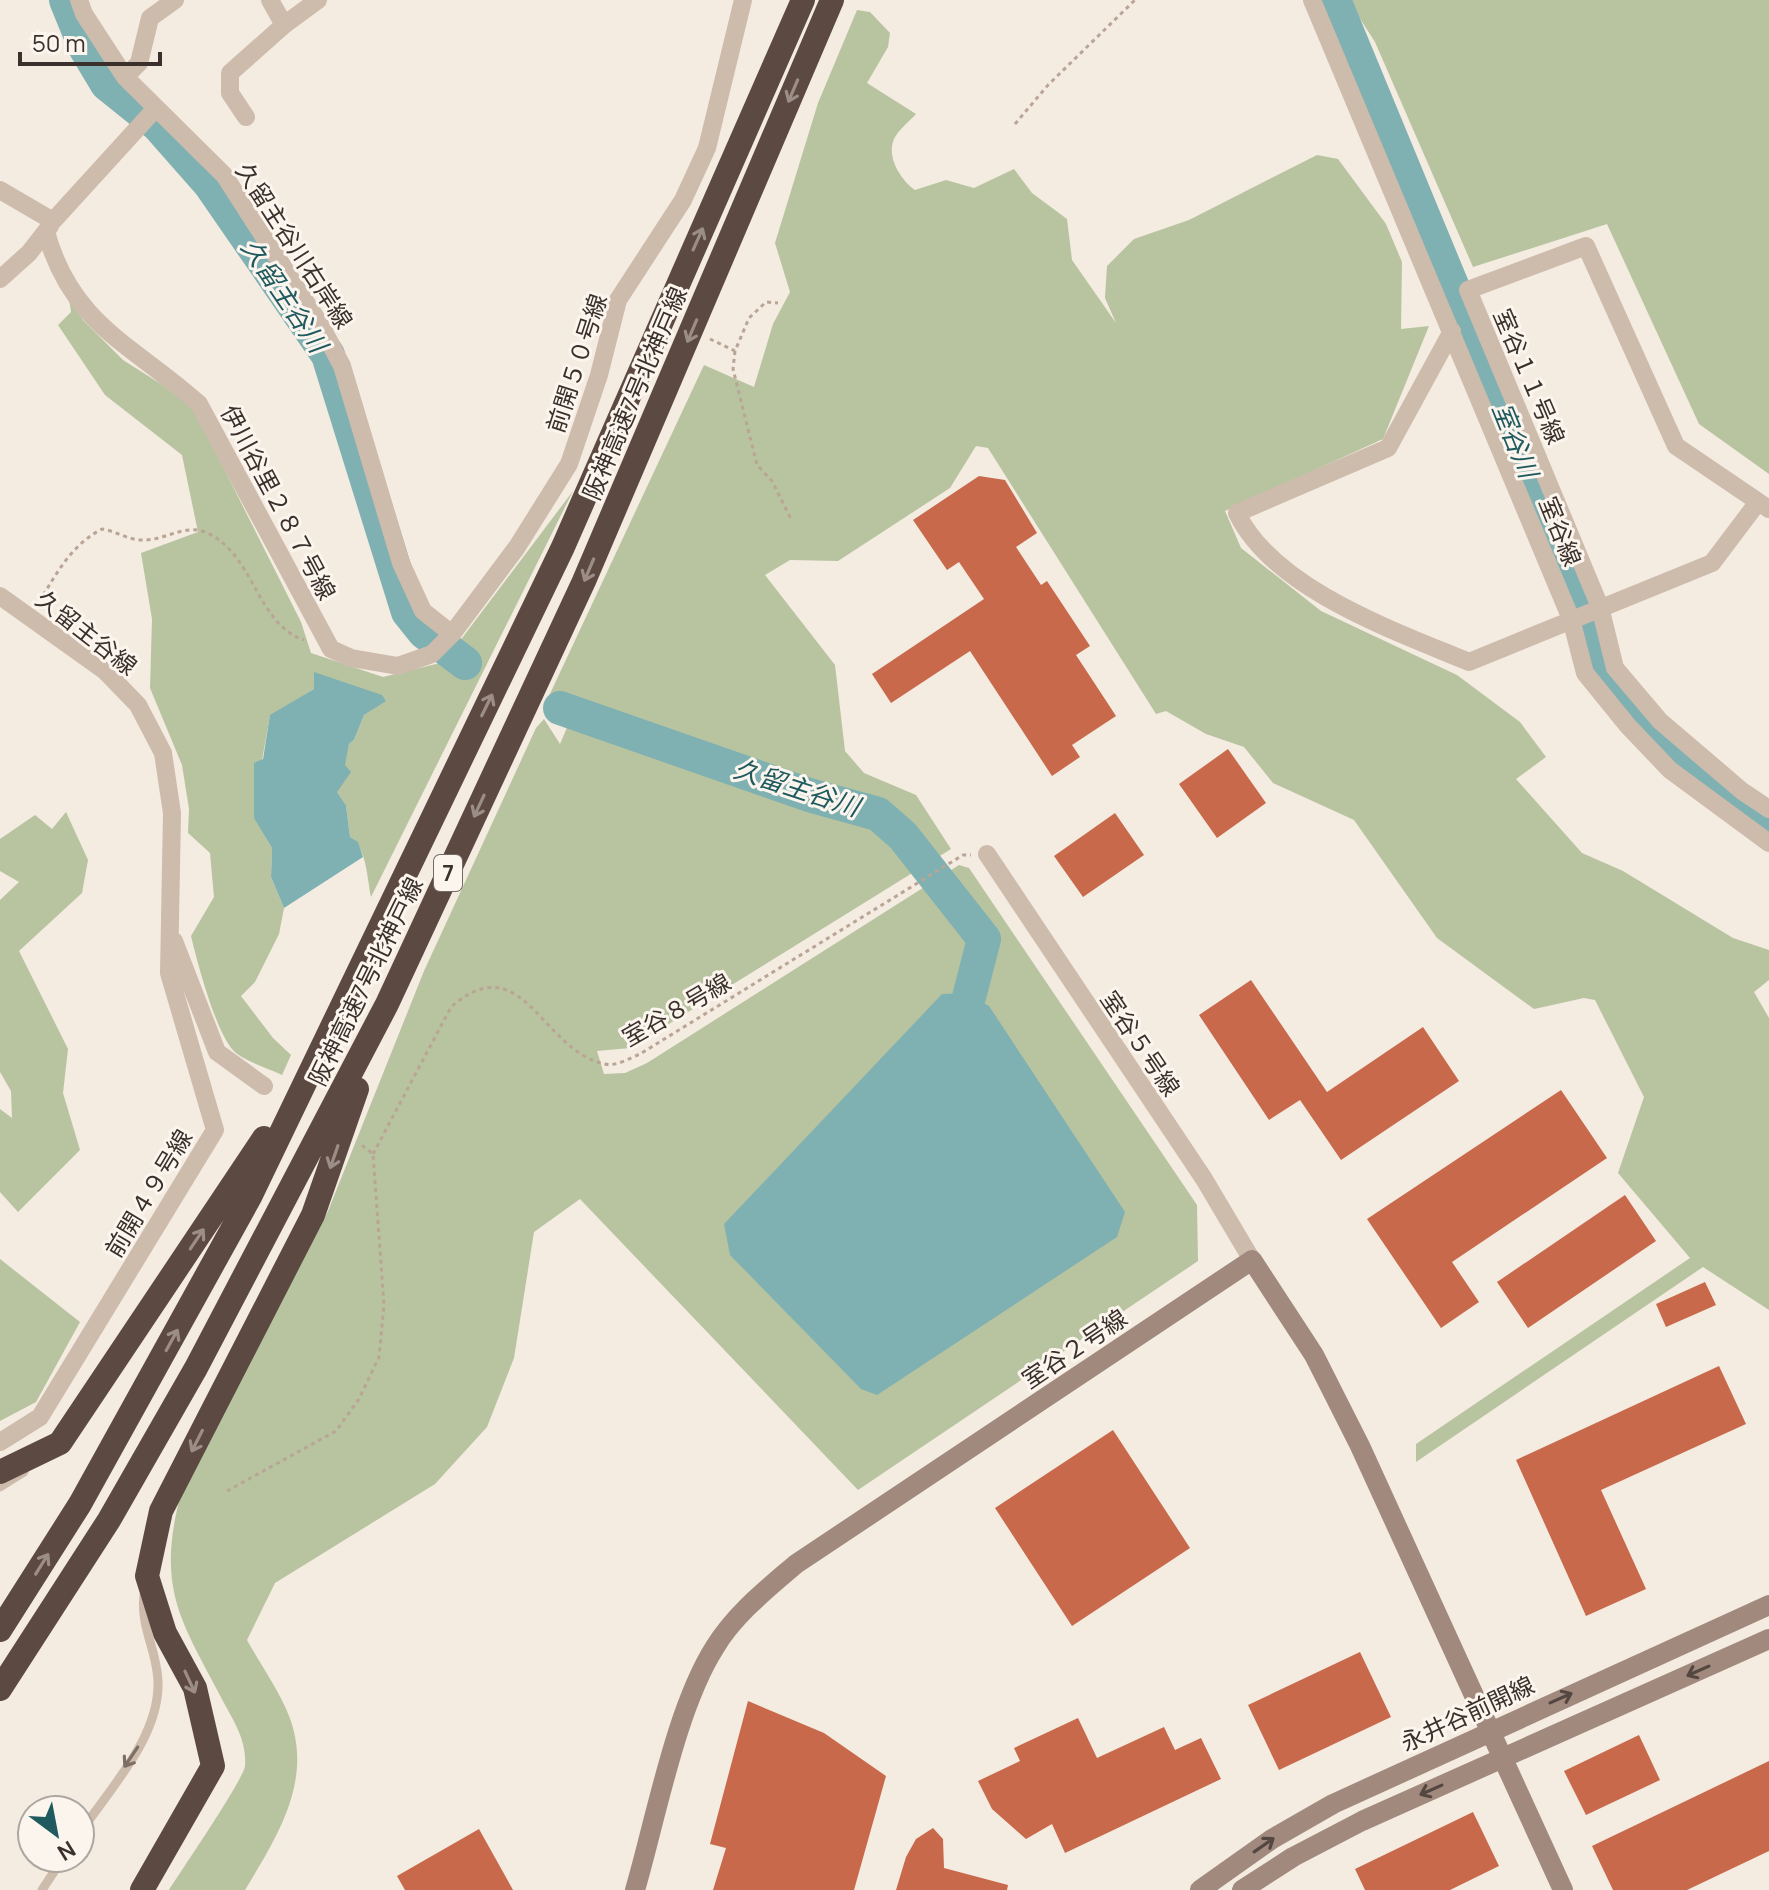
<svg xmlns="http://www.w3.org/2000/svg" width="1769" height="1890" viewBox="0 0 1769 1890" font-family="Manrope,'Noto Sans JP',sans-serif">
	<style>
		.green { fill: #b8c4a0 }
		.water { fill: #7fb0b2 }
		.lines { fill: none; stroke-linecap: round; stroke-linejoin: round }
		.river { stroke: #7fb0b2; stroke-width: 34 }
		.building { fill: #c8694b }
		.path { stroke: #b9a596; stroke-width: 3; stroke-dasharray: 4 4; stroke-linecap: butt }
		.lane { stroke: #cdbbac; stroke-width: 9 }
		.street { stroke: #cdbbac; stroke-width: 18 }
		.secondary { stroke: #a18a7d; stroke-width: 20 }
		.highway { stroke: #5c4a42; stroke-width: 24 }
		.oneway { stroke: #9c8e87 }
		.oneway2 { stroke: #544640 }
		.oneway3 { stroke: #7d6f65 }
		.labels { text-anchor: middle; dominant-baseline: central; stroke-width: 6; stroke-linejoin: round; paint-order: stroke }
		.shield { fill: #fbf5ee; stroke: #756b66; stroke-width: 2 }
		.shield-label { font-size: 22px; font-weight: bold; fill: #3b302b }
		.street-label { font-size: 24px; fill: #3b302b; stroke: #fbf5ee }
		.water-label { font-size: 26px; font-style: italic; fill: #1f5a5e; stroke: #fbf5ee }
	</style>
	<rect width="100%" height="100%" fill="#f4ebe1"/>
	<path class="green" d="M1348,0h421v474l-70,-50 -92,-200 -134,43 -98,-225z
		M857,10l13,2 20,21 -2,14 -21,36 49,31c-6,7 -18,16 -22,25 -8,18 7,41 21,51l31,-10 28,8 40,-19 18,24 35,26 5,41 44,63 -11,-25 2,-32 27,-27 55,-19 128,-65 21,4 48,65 16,38 -1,67 28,-3 -46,113 -158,72 16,37 80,63 136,64 63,47 26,35 -30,22 66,74 41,18 110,67 36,12v30l-15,12 15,26v292l-66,-43 -287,195v-18l274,-186 -72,-85 26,-76 -49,-97 -11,-2 -50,11 -97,-71 -83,-118 -81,-37 -29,-36 -38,-13 -40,-23 -10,3 -168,-266 -12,-2 -26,42 -112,73 -48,-1 -25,15 70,90 10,86 19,22 52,22 35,54 -321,199 -33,3 7,23 21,-1 22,-10 312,-198 10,3 228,337 1,56 -340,229 -278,-291 -46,33 -20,126 -27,69 -52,57 -160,99 -28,57c13,24 32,50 42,76 25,64 -12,121 -44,174h-76c12,-19 75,-111 76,-124 2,-24 -10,-43 -21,-63 -42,-81 -68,-112 -44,-206l148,-286 96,-240 112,-243 8,-9 16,25 9,-21 96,38 207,63 13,7 12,14 18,-11 -32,-27 -334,-111 155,-331 50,22 19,-63 17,-32 -15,-49 43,-140z
		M69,298l14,22 40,40 68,43 110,219 10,31 72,24 61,-15 129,-171 -202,406c-4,-19 -4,-49 -21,-60l-4,-32 -9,-13 12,-48 5,-4 10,-25 22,-15 -71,-27 -1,16 -44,27 -8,44 -8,4v53l18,31 -1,29 13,31 -5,26 -24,48 -14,14 32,42 18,17 -9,20c-14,-7 -33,-12 -46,-22 -19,-15 -39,-92 -45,-117l23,-39 -4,-44 -22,-20 1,-24 -7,-44 -32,-77 2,-69 -11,-66 57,-21 -16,-77 -77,-60 -47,-70 13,-13z
		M66,812l22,48 -6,33 -63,58 49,98 -5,44 17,57 -62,62 -18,-20v-83l12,9 -1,-27 -11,-19v-172l19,-18 -19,-11v-32l35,-24 17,14z
		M0,1259l80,63 -44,80 -36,19z"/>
	<path class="water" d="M314,672l68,23 4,6 -22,14 -10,25 -5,4 -4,21 6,7 -14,20 9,13 4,32 8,5 5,15 -79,51 -13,-31 1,-29 -18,-30v-55l9,-4 7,-44 44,-26z
		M965,993l24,13 136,206 -8,25 -240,158 -16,-6 -131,-134 -6,-31 218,-230z"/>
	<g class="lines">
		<path class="river" d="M66,0l20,49 21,35 51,41 52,59 118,171 80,257 16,20 41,31
			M1334,0l227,549 43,120 50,63 61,56 54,41
			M560,708l249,87 69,19 25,22 81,103 -24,93"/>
	</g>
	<path class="building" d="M979,476l26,4 32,53 -21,14 25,38 6,-4 43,65 -14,9 40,61 -44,29 8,12 -28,19 -82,-125 -79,52 -19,-29 112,-75 -25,-37 -12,8 -34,-50z
		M1228,749l38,54 -49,35 -38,-54z
		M1115,813l29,42 -61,42 -29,-41z
		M1251,980l76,112 96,-65 36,54 -118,79 -41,-60 -31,20 -70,-105z
		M1561,1090l46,68 -155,104 27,40 -38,26 -74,-109z
		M1625,1195l31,46 -128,87 -31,-46z
		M1705,1282l11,23 -50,22 -10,-23z
		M1719,1366l27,58 -145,66 45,99 -60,27 -70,-156z
		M1113,1430l77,118 -118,78 -77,-118z
		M1360,1652l31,65 -112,53 -31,-65z
		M748,1701l76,32 62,43 -32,114h-141l13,-42 -16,-4z
		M1078,1718l19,40 67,-31 11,23 26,-12 20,41 -156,74 -13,-29 -26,15 -34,-30 -14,-28 42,-20 -6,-13z
		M1639,1735l21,45 -74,35 -22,-44z
		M1769,1761v90l-82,39h-74l-21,-44z
		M1473,1812l26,54 -49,24h-85l-10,-21z
		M933,1828l10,11 1,29 64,17 -1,5h-111l10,-33 10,-18z
		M479,1829l34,61h-108l-8,-14z"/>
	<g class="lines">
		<path class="path" d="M1015,124l33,-39 87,-85
			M710,339l25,12 14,-33 17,-16 12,1
			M735,351l-2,18 24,96 15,16 19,38
			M39,602c18,-29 32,-57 63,-73 14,2 28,12 42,11 21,0 41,-16 61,-8 49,20 51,92 99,108
			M373,1154l78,-147c72,-63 91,45 154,57 10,3 25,-6 35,-10l323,-199h8
			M227,1491l109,-60 23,-32 20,-42 5,-52 -11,-151 -14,-11"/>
		<path class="lane" d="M0,1487l24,-15
			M80,1833c30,-45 80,-96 78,-152 -1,-30 -18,-55 -14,-86
			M42,1890l21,-32"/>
		<path class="street" d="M79,0l5,14 41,63 99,98 96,149 22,42 59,197 22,48 29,23
			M1312,0l259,619 14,54 43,53 42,44 99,73
			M284,25l34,-25
			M125,77l14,-14 11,-45 25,-18
			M246,117l-16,-24v-20l54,-48 -14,-25
			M0,190l53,31 103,-113
			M46,232c26,94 89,114 153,172l132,245 20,9 47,8 34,-12 20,-20 65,-87 52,-83 30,-89 19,-75 65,-100 24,-52 36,-148
			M0,279l29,-26 21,-27
			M1452,331l-64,117 -151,65c36,76 158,118 232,149l243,-99 46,-61
			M1769,509l-93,-63 -90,-200 -118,44 132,317 15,61 45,53 82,70 27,18
			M0,596l105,75 33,34 25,48 9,60 -3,160 46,157 -175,287 -40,25
			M987,854l217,325 48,81
			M174,941l43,111 47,34"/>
		<path class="secondary" d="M635,1890c21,-72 41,-182 80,-243 20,-33 52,-58 81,-83l456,-304 62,95 46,91 203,444
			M1200,1890l72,-51 61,-35 436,-199
			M1242,1890l51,-33 69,-36 407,-182"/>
		<path class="highway" d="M0,1472l60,-29 204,-305
			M0,1630l80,-126 170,-307 313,-650 240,-547
			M0,1689l109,-169 87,-152 191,-364 197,-423 248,-581
			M142,1890l71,-124 -18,-78 -30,-55 -18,-57 14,-65 152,-296 44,-126"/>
	</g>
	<defs><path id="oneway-shaft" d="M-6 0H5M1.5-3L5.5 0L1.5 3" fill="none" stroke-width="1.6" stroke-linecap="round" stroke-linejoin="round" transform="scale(2)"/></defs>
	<g class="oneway">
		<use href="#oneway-shaft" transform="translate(793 91) rotate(113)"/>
		<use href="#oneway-shaft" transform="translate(698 239) rotate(-66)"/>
		<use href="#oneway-shaft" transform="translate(692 331) rotate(113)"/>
		<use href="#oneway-shaft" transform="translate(589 570) rotate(113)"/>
		<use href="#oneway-shaft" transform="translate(487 705) rotate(-64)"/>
		<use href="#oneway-shaft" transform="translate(479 806) rotate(115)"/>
		<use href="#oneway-shaft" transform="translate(334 1157) rotate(109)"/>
		<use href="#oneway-shaft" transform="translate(197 1239) rotate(-56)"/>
		<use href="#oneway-shaft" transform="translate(172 1340) rotate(-61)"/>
		<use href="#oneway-shaft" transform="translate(197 1441) rotate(117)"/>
		<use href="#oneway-shaft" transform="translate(42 1564) rotate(-58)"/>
		<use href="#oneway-shaft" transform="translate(190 1682) rotate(65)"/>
	</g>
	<g class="oneway2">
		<use href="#oneway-shaft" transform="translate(1698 1671) rotate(156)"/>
		<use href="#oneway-shaft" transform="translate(1561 1698) rotate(-24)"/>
		<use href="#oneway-shaft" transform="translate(1431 1790) rotate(156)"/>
		<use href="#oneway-shaft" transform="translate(1264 1845) rotate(-35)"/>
	</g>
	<use class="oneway3" href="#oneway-shaft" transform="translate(131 1757) rotate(124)"/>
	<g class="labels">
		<rect class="shield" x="434" y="855" width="28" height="36" rx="6"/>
		<g class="shield-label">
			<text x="448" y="873">7</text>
		</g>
		<g class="street-label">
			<text transform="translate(295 245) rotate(57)">久留主谷川右岸線</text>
			<text transform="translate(576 363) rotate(-72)">前開５０号線</text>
			<text transform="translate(1530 376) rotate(67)">室谷１１号線</text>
			<text transform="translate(634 393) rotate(-67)">阪神高速7号北神戸線</text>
			<text transform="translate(279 502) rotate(62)">伊川谷里２８７号線</text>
			<text transform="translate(1561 531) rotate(68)">室谷線</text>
			<text transform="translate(87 632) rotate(38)">久留主谷線</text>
			<text transform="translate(365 981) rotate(-64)">阪神高速7号北神戸線</text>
			<text transform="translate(676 1009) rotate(-30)">室谷８号線</text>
			<text transform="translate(1141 1043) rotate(56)">室谷５号線</text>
			<text transform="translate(148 1193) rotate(-59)">前開４９号線</text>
			<text transform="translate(1074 1348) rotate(-34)">室谷２号線</text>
			<text transform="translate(1467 1713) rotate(-25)">永井谷前開線</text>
		</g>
		<g class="water-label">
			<text transform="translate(285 295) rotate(56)">久留主谷川</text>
			<text transform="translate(1516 440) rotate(68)">室谷川</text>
			<text transform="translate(797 787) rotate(18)">久留主谷川</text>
		</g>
	</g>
	<g transform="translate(56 1834) rotate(148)"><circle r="38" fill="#fbf5ee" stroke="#aea6a0" stroke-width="2"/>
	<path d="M0-6L14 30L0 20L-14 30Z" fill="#1f5a5e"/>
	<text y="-12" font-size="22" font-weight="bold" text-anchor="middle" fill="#3b302b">N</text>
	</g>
	<path d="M20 52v12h140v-12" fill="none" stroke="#3b302b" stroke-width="4"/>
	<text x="32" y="52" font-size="24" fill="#3b302b" stroke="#fbf5ee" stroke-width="6" paint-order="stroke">50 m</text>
</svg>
